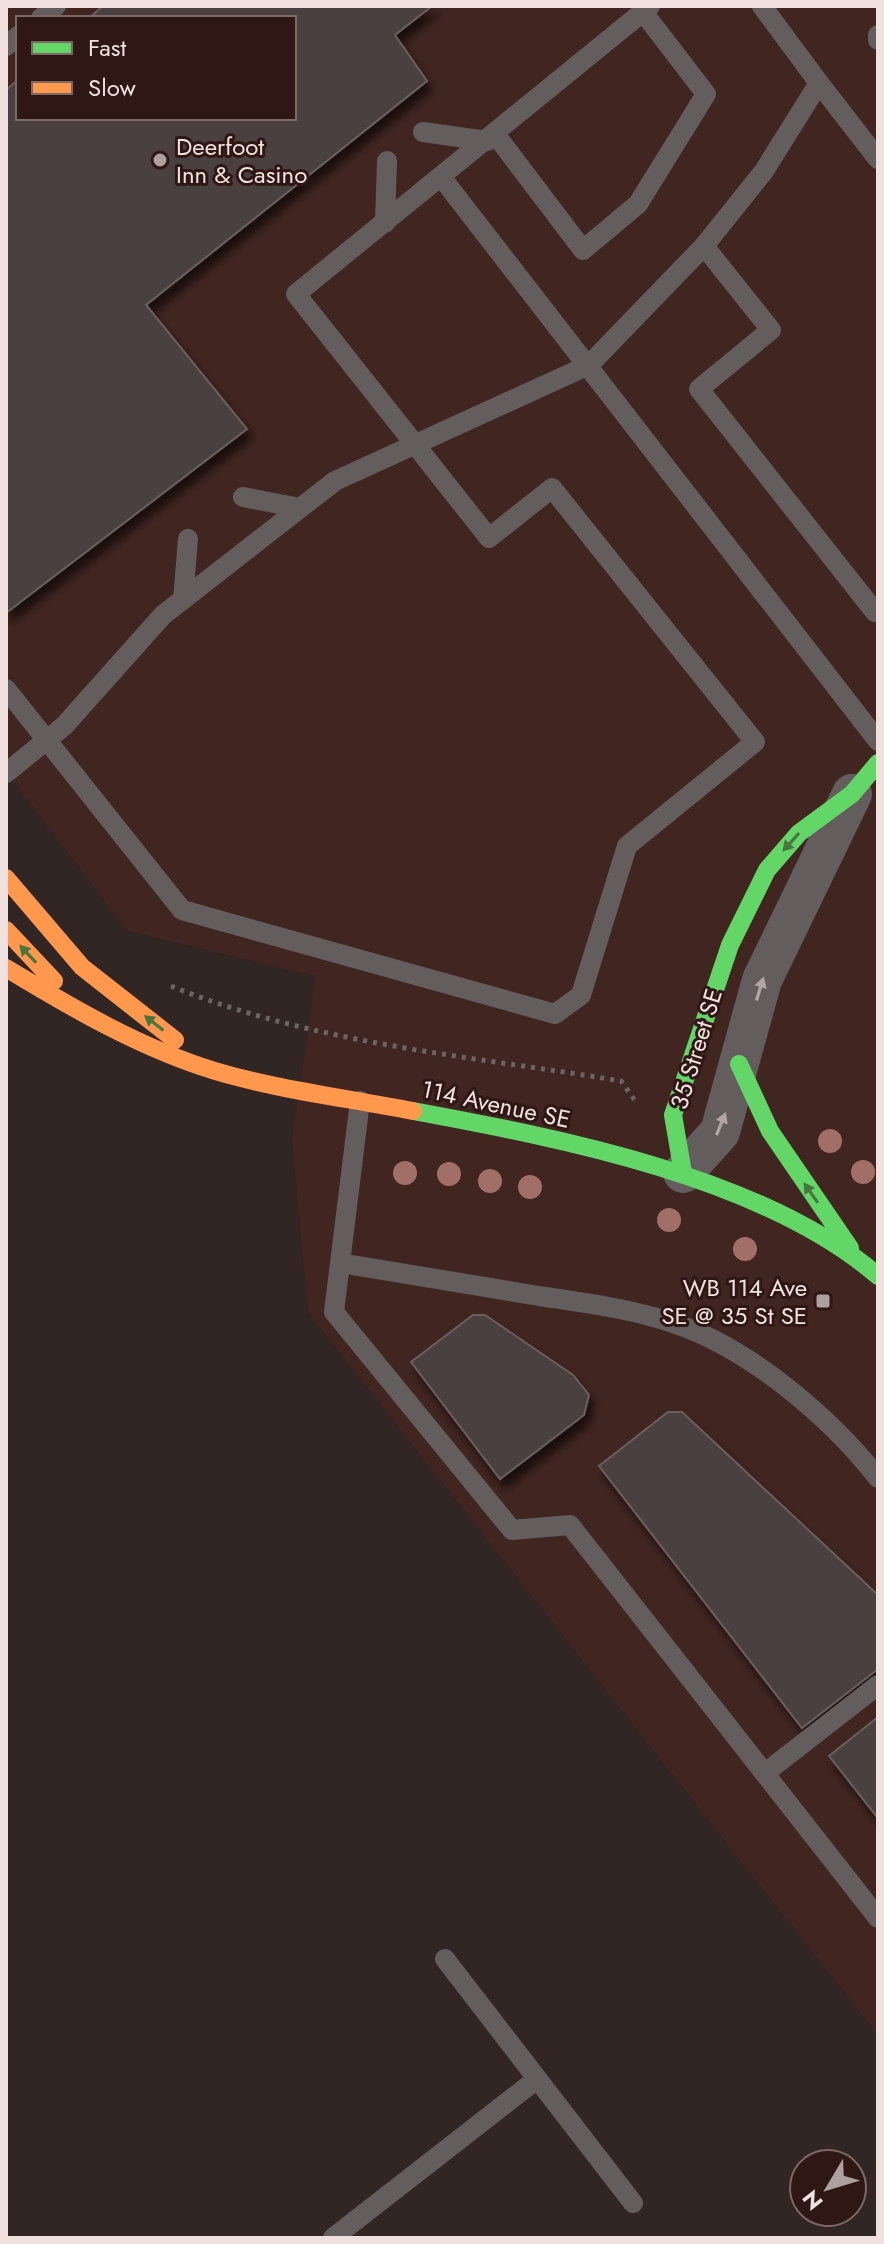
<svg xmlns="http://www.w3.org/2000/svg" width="884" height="2244" viewBox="0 0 884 2244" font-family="Jost,sans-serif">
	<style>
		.built { fill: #412521; fill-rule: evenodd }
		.building { fill: #4b403f; stroke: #6a5e5d; stroke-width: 2; filter: url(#shadow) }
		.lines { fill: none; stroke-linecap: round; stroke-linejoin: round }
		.path { stroke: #6b6564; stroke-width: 5; stroke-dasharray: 4 6; stroke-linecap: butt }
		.lane { stroke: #635e5d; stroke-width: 20 }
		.street { stroke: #635e5d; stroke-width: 40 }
		.fast { stroke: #63d668; stroke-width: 18 }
		.slow { stroke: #ff974d; stroke-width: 18 }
		.tree { fill: #a26f68 }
		.oneway { fill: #48763e }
		.oneway2 { fill: #b1a6a4 }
		.poi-dot { fill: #aea09d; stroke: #2e1714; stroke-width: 3 }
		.labels { text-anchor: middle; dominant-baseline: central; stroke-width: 6; stroke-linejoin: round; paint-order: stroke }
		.poi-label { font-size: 24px; fill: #f1e1de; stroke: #2e1714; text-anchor: start }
		.street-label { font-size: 24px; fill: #f1e1de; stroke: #2e1714 }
	</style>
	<defs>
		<filter id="shadow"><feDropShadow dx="5" dy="9" stdDeviation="4" flood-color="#0009"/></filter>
	</defs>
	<rect width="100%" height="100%" fill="#322624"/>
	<path class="built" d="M10,6h868v2029l-570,-723 -16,-172 24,-164 -188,-45 -122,-159v-763zM18,18h276v100h-276z"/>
	<path class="building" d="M103,6h329l-37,29 32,46 -281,224 101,124 -241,184v-523l12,-10v38h276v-100h-205z
		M473,1315h12l88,60 16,20 -5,20 -84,64 -89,-117z
		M668,1412h14l196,183v74l-76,59 -203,-262z
		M878,1717v101l-49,-62z"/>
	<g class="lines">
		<path class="path" d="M171,986c142,58 300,70 450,95l15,21"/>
		<path class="lane" d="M41,18l15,-12
			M878,35v5
			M6,46l12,-10
			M819,83l59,76
			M423,132l64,9
			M495,134l88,116 55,-46 68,-110 -63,-82
			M442,178l436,563
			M385,223l2,-62
			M704,246l67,84 -72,59 176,223 3,-2
			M243,497l57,11
			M183,600l5,-61
			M6,689l176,221 373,104 26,-19 46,-149 128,-104 -203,-254 -63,50 -193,-244 354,-288
			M6,773l58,-47 99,-111 172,-134 254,-116 115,-119 60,-75 55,-88 -57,-77
			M360,1101l-26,211 178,218 58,-5 308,393
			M340,1263c67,11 133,22 199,33 46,7 94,13 137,28 74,25 154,93 202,154
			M765,1773l113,-88
			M445,1959l188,244
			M333,2238l204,-159"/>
		<path class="street" d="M683,1173l37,-41 42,-152 90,-186"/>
		<path class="fast" d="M739,1064l31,67 80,117
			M413,1111c146,27 350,66 465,165
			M683,1173l-10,-58 57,-170 37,-75 32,-37 53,-39 26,-31"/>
		<path class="slow" d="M6,878l76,89 93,73
			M6,930l48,51
			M6,968c66,40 134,80 209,103 64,19 132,27 198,40"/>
	</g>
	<g class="tree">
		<circle cx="830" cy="1141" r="12"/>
		<circle cx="863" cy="1172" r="12"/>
		<circle cx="405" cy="1173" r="12"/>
		<circle cx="449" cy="1174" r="12"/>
		<circle cx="490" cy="1181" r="12"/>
		<circle cx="530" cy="1187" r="12"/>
		<circle cx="669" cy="1220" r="12"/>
		<circle cx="745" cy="1249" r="12"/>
	</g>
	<defs><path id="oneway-solid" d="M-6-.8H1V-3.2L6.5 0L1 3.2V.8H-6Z" transform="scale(2)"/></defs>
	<g class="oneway">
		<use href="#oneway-solid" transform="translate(791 842) rotate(132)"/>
		<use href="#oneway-solid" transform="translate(28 954) rotate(-133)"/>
		<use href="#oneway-solid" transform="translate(154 1023) rotate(-142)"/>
		<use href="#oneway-solid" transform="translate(811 1193) rotate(-125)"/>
	</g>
	<g class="oneway2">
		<use href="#oneway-solid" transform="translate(760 989) rotate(-73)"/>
		<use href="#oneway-solid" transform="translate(721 1124) rotate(-68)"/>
	</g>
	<g class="poi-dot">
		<circle cx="160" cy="160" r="8"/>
		<rect x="815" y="1293" width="16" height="16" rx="4"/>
	</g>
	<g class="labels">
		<g class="poi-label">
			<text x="176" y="146">Deerfoot<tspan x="176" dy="28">Inn &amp; Casino</tspan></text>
			<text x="807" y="1287" text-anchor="end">WB 114 Ave<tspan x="807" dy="28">SE @ 35 St SE</tspan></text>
		</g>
		<g class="street-label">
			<text transform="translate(696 1049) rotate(-73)">35 Street SE</text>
			<text transform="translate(496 1104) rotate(12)">114 Avenue SE</text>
		</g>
	</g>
	<rect width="884" height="2244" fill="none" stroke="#f1e1de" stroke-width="16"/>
	<rect x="16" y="16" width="280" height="104" fill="#2e1714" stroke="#7c6865" stroke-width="2"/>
	<rect x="32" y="42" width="40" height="12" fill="#63d668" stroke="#7c6865" stroke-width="2"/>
	<text x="88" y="56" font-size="24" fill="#f1e1de">Fast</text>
	<rect x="32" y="82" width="40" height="12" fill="#ff974d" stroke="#7c6865" stroke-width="2"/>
	<text x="88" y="96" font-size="24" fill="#f1e1de">Slow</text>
	<g transform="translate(828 2188) rotate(232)"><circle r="38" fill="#2e1714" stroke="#7c6865" stroke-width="2"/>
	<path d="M0-6L14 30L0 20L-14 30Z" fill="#aea09d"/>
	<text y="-12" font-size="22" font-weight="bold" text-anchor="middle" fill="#f1e1de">N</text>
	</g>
</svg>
